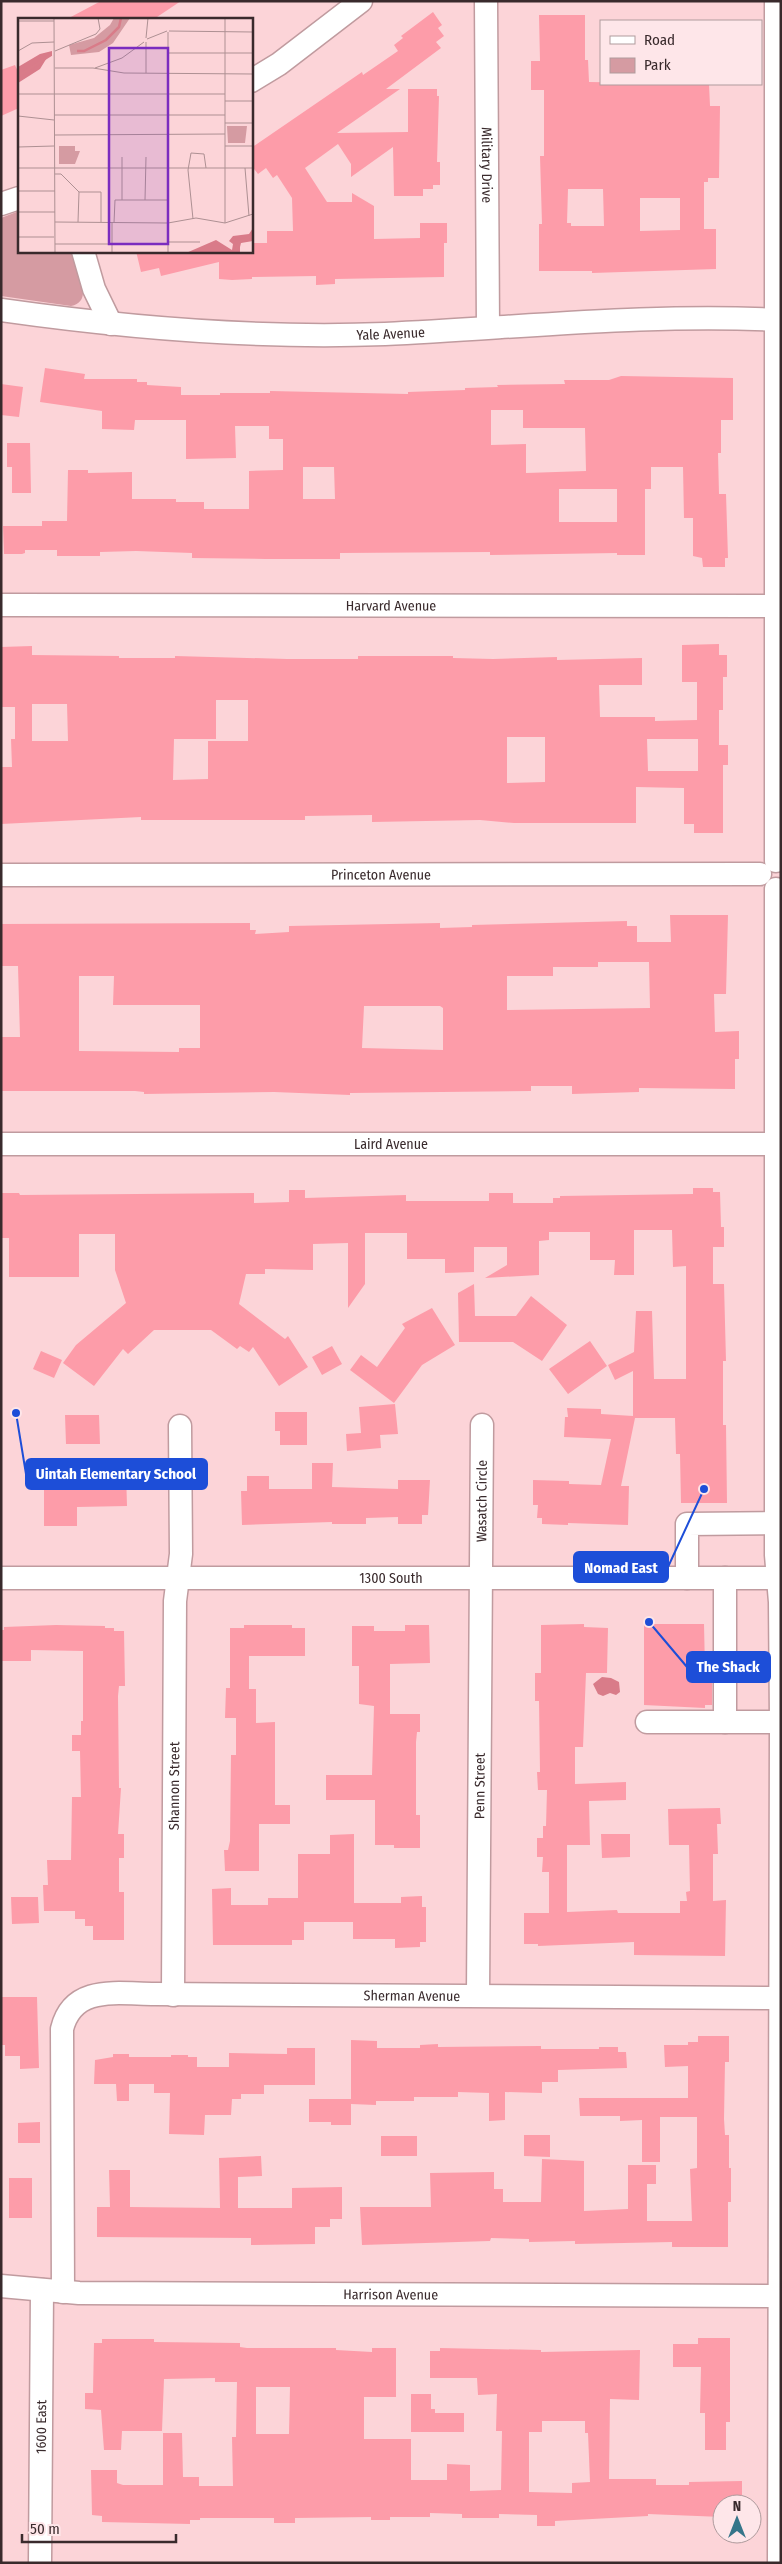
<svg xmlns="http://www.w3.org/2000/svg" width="782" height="2564" viewBox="0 0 782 2564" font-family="'Fira Sans Condensed',sans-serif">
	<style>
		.green { fill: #d59ba2 }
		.water { fill: #d97c89 }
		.building { fill: #fd9ca9; fill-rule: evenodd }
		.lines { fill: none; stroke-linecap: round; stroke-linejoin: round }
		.minor-casing { stroke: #c09b9f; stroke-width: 25 }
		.minor { stroke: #fff; stroke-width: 22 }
		.labels { text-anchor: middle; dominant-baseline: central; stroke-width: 5; stroke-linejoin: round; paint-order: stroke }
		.street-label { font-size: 14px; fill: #392a2c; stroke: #fee6e9 }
		.inset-river { fill: none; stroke: #d97c89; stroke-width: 2.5 }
		.inset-road { fill: none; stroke: #ae9093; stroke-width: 1 }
		.view { fill: #7b2cbf; fill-opacity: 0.15; stroke: #7b2cbf; stroke-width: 2.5 }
		.inset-edge { fill: none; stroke: #392a2c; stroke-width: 2.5 }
		.leader { fill: none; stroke: #1d4ed8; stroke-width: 2 }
		.callout-dot { fill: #1d4ed8; stroke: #fee6e9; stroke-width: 2 }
		.callout { fill: #1d4ed8; stroke: #1d4ed8; stroke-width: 2 }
		.callout-label { font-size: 15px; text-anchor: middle; font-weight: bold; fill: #fff }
	</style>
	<rect width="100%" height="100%" fill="#fcd4d8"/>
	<path class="green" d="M19,211v40h52c4,17 25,50 0,55l-70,-10v-78z"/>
	<path class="water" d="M602,1677l9,1 8,4 1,10 -4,3 -6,-2 -7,3 -5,-2 -5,-10z"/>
	<path class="building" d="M101,1h80l-27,18h-87z
		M433,12l9,13 -4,3 6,8 -8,6 5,6 -55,41h14l-63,44 71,-1v-43h29v7h2l-2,66h3v23h-7v4h-10v7h-29l-1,-49 -42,30v-13l-13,-20 -33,24 22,34h25v-9l22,13v33l46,-1v-15h27v20h-3v34l-109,2v5l-19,1v-9l-64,1v2l-20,1 -13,-1v-17l-58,14 -2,-8 -18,4 -5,-21h115v-8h16v-12h26l-1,-33 -15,-23 -4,3 -7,-10 -8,6 -7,-9v-17l111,-76 1,3 35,-24 -4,-6 9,-7 -2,-2z
		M539,15h46v45h3l1,22 120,2 1,22h10l-1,72h-11v4h-4v47h12v40l-124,4v-2h-53v-47h3l-2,-68h4v-66h-13v-29h9zM568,189h35l1,37h-33v-3h-4zM640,198h40v32l-40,1z
		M15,65l4,9v34l-18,8v-46z
		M45,368l40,6 -1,5h53v3h10v3l34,2v8h39v-2h50v-2l138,3v-2l57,-2v-2l33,-1 -1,-2 68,-1 -1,-4h45l12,-4 112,2v42h-12v33h-3l1,41h7l2,64h-3v9h-22l-1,-9 -9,-2v-38h-9l-1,-51h-32v22h-6v66h-28v-2l-127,2v-3l-150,1v6h-74l-74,-1v-5l-56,-2 -36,1v4h-43v-6h-32v3l-3,1h-18l-1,-28h39v-5h25l1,-51h20v3l44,-1v27h44v3h28v7h45v-38l34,-1v-31h-14v-13h-34l1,32 -50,1v-39h-51l-1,10 -32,-1v-18l-62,-9zM491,410h32v18h62l1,43 -60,2v-29l-35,1zM303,467h31l1,32h-32zM559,489h58v33h-58z
		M1,384l22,3 -4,30 -18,-2z
		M7,443h23l1,50h-19v-26h-5z
		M719,644v11h8v22h-4v33h-4v35h9v20h-5v68h-29v-9h-10v-36l-48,-1v36h-122l-34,-3 -108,2v-7l-67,1v4h-164v-3l-140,7v-57h11l-1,-28h4v-32h-14v-60l31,-1v9l87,1v2h56v-2l112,3h71v-3h95v2l40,1 64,-2v3l85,-2v27h-43l1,32h55v4l42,-1v-38h-15v-37zM216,700h32v41h-40v38l-35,1 1,-41h42zM32,704h35l1,37h-36zM507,737h38v45l-38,1zM647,739h51v32h-50z
		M670,915h58l-2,79h-12l1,38 24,-1v28h-4v30l-96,-1v4l-67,2v-8h-41v5l-181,2v2l-76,-3 -130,2v-2l-9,-1h-134l1,-54h18l-2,-71h-17v-42l249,-1v7h6l-1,4 34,-2v-6l151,-3v5l32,-1v-2l155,-4v5h10v16h34zM598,962h51l1,46 -143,2v-34h46v-9h45zM79,976h35l-1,29h87v43h-21v4l-100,-1zM364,1006h76l3,2v42l-81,-2z
		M693,1188h20v4h7l1,35h3v20h-11v37h11l2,77h-3v64h3l1,78h-46l-1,-49h-4l-1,-36h-40l-14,68h8l-1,39 -60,-2v2l-26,-1v-6h-5l1,-13h-5v-25l36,1v3l32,1 10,-46 -47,-2 1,-20h3l-1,-9 34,1v5l32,2v-45l-18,9 -7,-15 26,-13 2,-41h16l2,68h32v-113l-13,1 -1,-37h-38v45h-20l1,-15h-25v-28h-41v8l-10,1v34l-54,3 22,-13v-18h-33v25l-29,1v-14h-38v-26h-42v51l-17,24v-65l-35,1v26l-48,-1v5h-19l-7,30 46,35 3,-3 20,31 -29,19 -26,-39 -4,5 -9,-6 -3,3 -26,-19h-57l-26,24 -5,-5 -29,37 -31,-23 13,-18 50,-42 -11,-33v-36h-36v43h-70v-39h-8v-45h18l1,2 234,-2v10l35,-1v-12h16v8l101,-3v6h83v-8h24v10h40v-5h7v-2l133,-2z
		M474,1284l1,32h41l15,-20 36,29 -25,36 -29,-19h-54l-1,-49z
		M432,1308l23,37 -33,20 -28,38 -44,-33 11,-15 16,12 28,-39 -3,-4z
		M590,1341l17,25 -39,28 -19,-25z
		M332,1346l10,18 -20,11 -10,-18z
		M41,1351l21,9 -8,18 -21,-9z
		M395,1404l3,30 -18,1 1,13 -34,3 -1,-17 15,-1 -2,-26z
		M275,1412h32v33h-27v-14h-5z
		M65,1415h34l1,29h-34z
		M312,1463h21l-1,24 66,2v-9h32l-2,35h-6v9h-24v-7l-32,1v6h-34v-2l-90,3 -1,-34h6v-15h22v13h43z
		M94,1472h32l1,34 -50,1v19h-33v-43h51z
		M584,1624v3l24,1 -1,45h-21l-3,74h-8v37l51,-2v18l-37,1 1,44h-23v67l50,-2 1,3h62v-12h7l-1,-9 4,-1 -1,-46h-20l-1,-36 52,-1 1,16h-4l1,30h-5v47l13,-1 -1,56 -91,-1v-13l-96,4v-2h-14v-31h25v-41h-7l1,-15h-6v-19h6v-12h3l1,-36h-9l-1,-18h3l-1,-71h-4v-28h6v-48z
		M644,1624h60l1,46h7v35h-7v3l-61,-3z
		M56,1625l49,1v2h9v3h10l1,55h-6l-1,10 1,92h2l-3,46h6v24h-5v34h5v48h-31v-14h-8v-7h-10v-8h-31l-1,-26h5l-1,-25h24l1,-63h9l-1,-46h-8v-16h9v-14h2v-70l-52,-1v11h-30v-31h3v-3z
		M244,1625h48v3h13v28h-56v33h7v34l19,-1v83h15v19h-31v47h-34l-1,-21h4l2,-9 1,-86h5v-37h-11l1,-30h4v-60h14z
		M405,1625h24l1,38 -40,1v50h30v18h-3l-1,10v73h4v33h-26v-3h-19v-45h-49v-25h46l2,-69 -15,-2v-38h-7v-40h22v5h31z
		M354,1834v69h47v-6l21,-1v11h4v35h-6v5l-25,1v-9h-42v-17h-49v18h-12v5h-79l-1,-56 19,-1v17h37v-7h30v-44h32v-19z
		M601,1834h29v23l-28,1z
		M11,1897h27l1,26 -27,1z
		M1,1997h36l2,71 -19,1v-13h-15v-11h-4z
		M698,2036h31v26h-4l-1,57 1,16h4v33h2v34h-3v45h-56v-5l-97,2v-3l-46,1v-3l-38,-1 -1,3 -128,4 -2,-38h71l-1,-34 64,-1v17h9v13h38l1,-43 42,2v50l44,-2v-44h28v19h-9v37h45l-2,-52 7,-1v-51h-37v45h-18v-42l-22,1v-5h-40l-1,-18h109v-32l-23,1 -1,-22h24v-3h10z
		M351,2040l26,1v7h43v-3l18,-1v3l103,-1v3h58v-2h19v5h8l1,16 -69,2v12h-16v11l-37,-1v28l-16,1v-28l-31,-1v5h-44v4h-38v4l-25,-1v21h-20v-3h-22v-23h42z
		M287,2048h28v37h-51v9h-23v5h-9l-1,16h-26l-1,20 -35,-1 1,-41h-16v-9h-25v17h-12l-1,-17h-22l1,-24 18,-3v-3h16v3h42v-2h17v2h9v10h32v-14l58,1z
		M40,2122v21h-22v-20z
		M524,2135h26v22l-26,-1z
		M381,2136h36v20h-36z
		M261,2156l1,20 -24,1v31h54v-20l50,-1v32h-12v8h-15v17l-64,1v-7l-154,-1v-30h13l-1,-37h21v37l90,1 -1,-50z
		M9,2178h23v40h-23z
		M698,2338h32v84h-4v28h-21v-37h-5l1,-46h-28v-23h25z
		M102,2339h52v3l86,1v4l7,1h89v2l36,2v-4h24v49h-32v42h47v41h36v-16l23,1v26l31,-1 1,-59h-6l1,-37 -19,1 -1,-17h-47v-27h10v-3l101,2v2l99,-2 -1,50 -29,-1 -1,80h47v6h33v-3l53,-1v23h-20v13l-74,-3v2l-93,5v5h-18v-11l-38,-1v4h-37v-4l-32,-1v4h-40v3h-19v-3l-76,1v5h-21v-5h-74v2h-10v4l-88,-2v-6l-10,-1 -1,-45h26v13l6,2h40v-52h19l1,44h16v9h34l-1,-49h4l1,-55h-22v-4l-51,1 -2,52h-40l-1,19h-17l-3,-40 -16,-1v-16h8l1,-50h8zM256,2387h34l-1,47h-33zM542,2421h43v12h3l2,49 -18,1v10l-43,-1v-60h13z
		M411,2394h20v15h4v4h29v19h-53z"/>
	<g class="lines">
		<defs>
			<g id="minor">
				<path id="s1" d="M486,1l2,326"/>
				<path d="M251,81l28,-17 82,-63"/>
				<path d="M1,204l18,-6"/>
				<path d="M83,251l11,38 17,35"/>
				<path id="s2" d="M1,310c127,18 255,29 384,24 131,-6 264,-21 396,-14"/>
				<path id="s3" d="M1,605l780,1"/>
				<path d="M776,861v-860"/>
				<path id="s4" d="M1,875l759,-1"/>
				<path d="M776,889v666l4,47 1,120 -2,841"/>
				<path id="s5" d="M1,1144h780"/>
				<path id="s6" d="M1,1578h780"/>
				<path d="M687,1578v-54l89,-1"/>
				<path d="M725,1578v144h56"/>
				<path d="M647,1722h78"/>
				<path id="s7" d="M173,1995l2,-394 6,-47 -1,-128"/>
				<path id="s8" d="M478,1995l4,-570"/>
				<path id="s9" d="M1,2286l78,7 702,3"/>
				<path id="s10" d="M63,2292l-1,-263c11,-45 56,-35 93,-35l625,4"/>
				<path id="s11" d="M40,2563l2,-273"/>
			</g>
		</defs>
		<use href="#minor" class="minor-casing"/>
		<use href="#minor" class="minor"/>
	</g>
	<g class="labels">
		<g class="street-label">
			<text stroke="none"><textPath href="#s1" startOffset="164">Military Drive</textPath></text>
			<text stroke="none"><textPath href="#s2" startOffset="391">Yale Avenue</textPath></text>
			<text stroke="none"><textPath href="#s3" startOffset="390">Harvard Avenue</textPath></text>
			<text stroke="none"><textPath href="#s4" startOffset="380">Princeton Avenue</textPath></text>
			<text stroke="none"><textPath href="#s5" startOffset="390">Laird Avenue</textPath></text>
			<text stroke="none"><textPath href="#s8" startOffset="494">Wasatch Circle</textPath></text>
			<text stroke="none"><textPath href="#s6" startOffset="390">1300 South</textPath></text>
			<text stroke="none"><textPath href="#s7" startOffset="209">Shannon Street</textPath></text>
			<text stroke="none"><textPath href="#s8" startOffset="209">Penn Street</textPath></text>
			<text stroke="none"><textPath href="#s10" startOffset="630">Sherman Avenue</textPath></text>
			<text stroke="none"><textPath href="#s9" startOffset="390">Harrison Avenue</textPath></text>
			<text stroke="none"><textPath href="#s11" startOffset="136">1600 East</textPath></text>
		</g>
	</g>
	<g transform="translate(18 18)">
		<rect width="235" height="235" fill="#fcd4d8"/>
		<path d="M96,0h16l-17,25 -14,9 -28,3 -2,-10 25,-7 16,-13zM209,108h20l-2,17h-17zM41,128h16v5h5l-5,13h-16z" fill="#d59ba2"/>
		<path d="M34,33v5h-4l-8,13 -22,14v-16l22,-13zM235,210v13l-12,2 -1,4v6h11h-65l30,-13 16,10 1,-6 -4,-3 4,-5 16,-2z" fill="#d97b89"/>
		<path class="inset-river" d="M59,33h7l22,-11 13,-13 2,-9M0,58l33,-21M217,235l4,-11 14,-6"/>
		<path class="inset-road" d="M36,0l1,235M207,0v205M0,3h36M151,13l84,1M150,14v82M128,20l2,-20M129,21l20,-8M128,24v31M0,33l14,-8 22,-1M37,33l41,-17 4,-5 -2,-11M150,35h85M37,50h38l31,5 129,1M77,50l27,-10 22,-16M0,76h207M207,83h28M36,97h113M151,97h56M0,98l36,4M150,98v137M207,105h28M37,117l170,-1M207,128h28M0,129l36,-1M0,150h235M227,150l4,48M37,156h6l18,18M0,173h37M61,174h22v30M104,182v-43M127,182l1,-43M0,194h37M175,201l-5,-49 3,-17 13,1 2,14M37,204l113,1 28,-5 29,5 28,-9M60,204l1,-30M96,205l1,-23h53M0,219h36M150,224h32M37,226h113M94,235v-30"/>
		<path class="view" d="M91,30h59v196h-59z"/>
		<rect width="235" height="235" class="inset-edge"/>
	</g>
	<path class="leader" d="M16 1413L26 1474M704 1489L668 1567M649 1622L687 1667"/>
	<g class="callout-dot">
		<circle cx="16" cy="1413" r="5"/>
		<circle cx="704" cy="1489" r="5"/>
		<circle cx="649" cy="1622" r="5"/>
	</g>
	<g class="callout">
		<rect x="26" y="1459" width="181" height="30" rx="5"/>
		<rect x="574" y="1552" width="94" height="30" rx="5"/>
		<rect x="687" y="1652" width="83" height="30" rx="5"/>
	</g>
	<g class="callout-label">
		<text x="116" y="1479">Uintah Elementary School</text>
		<text x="621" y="1573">Nomad East</text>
		<text x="728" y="1672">The Shack</text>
	</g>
	<rect width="782" height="2564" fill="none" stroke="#392a2c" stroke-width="5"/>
	<rect x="600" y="20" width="162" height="65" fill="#fee6e9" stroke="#af9b9d"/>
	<rect x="610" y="36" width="25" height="8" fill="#ffffff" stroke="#af9b9d"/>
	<text x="644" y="45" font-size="15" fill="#392a2c">Road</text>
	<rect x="610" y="58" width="25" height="15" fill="#d59ba2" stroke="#af9b9d"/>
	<text x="644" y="70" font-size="15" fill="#392a2c">Park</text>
	<g transform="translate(737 2519)"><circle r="24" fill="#fee6e9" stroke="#af9b9d"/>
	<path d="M0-4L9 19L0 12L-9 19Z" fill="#36768a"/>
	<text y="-8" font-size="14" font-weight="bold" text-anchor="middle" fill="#392a2c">N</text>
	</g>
	<path d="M22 2534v8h154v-8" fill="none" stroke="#392a2c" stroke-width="2.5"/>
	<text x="30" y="2534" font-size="15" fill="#392a2c" stroke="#fee6e9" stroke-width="4" paint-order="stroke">50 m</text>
</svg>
